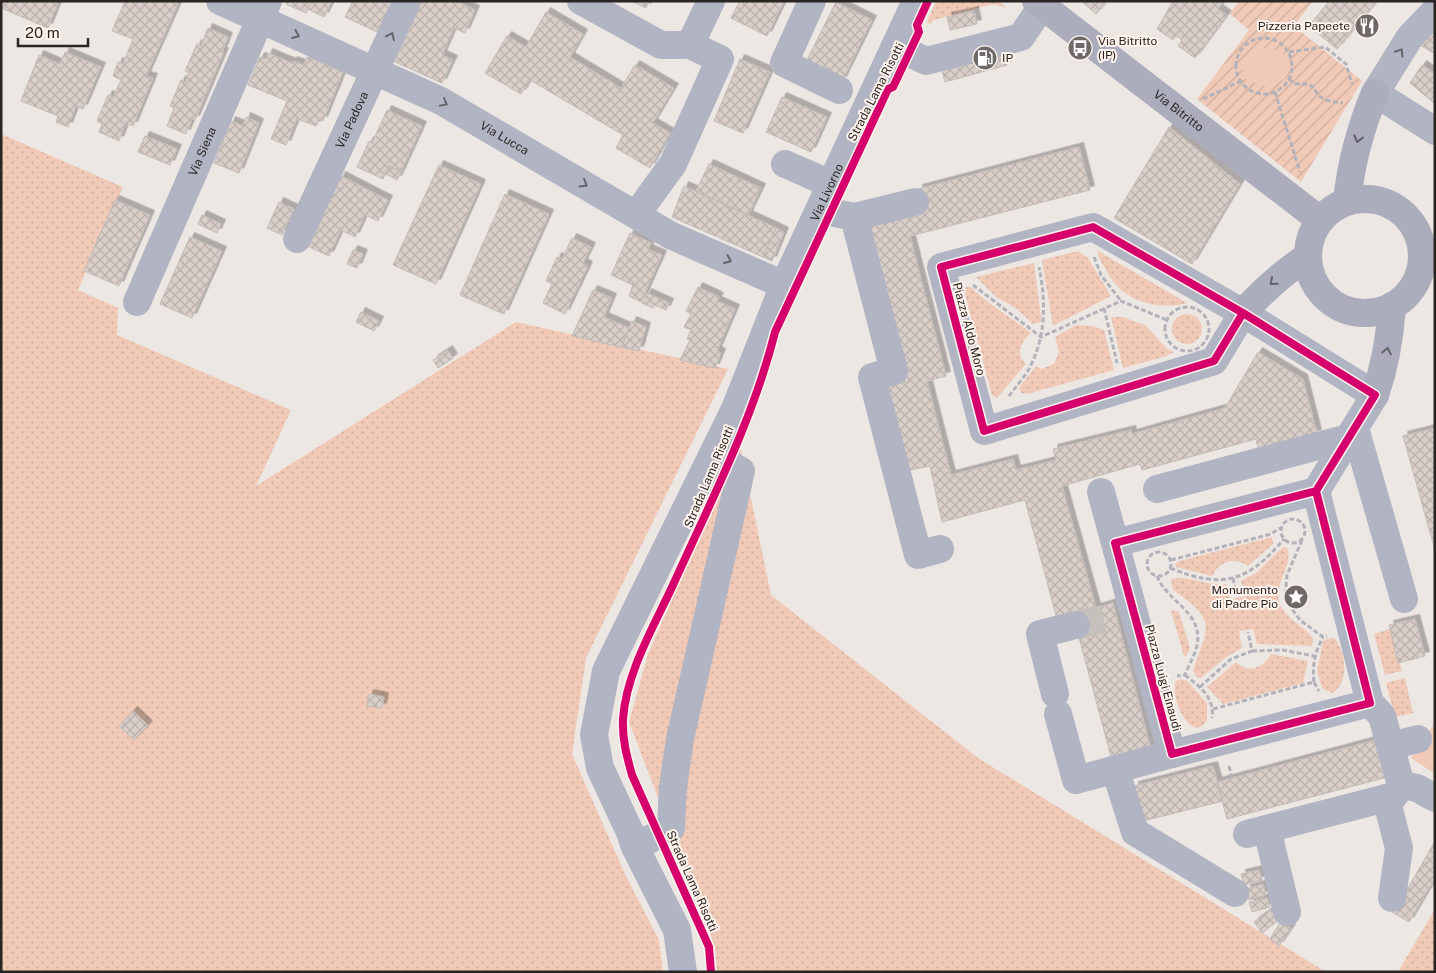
<svg xmlns="http://www.w3.org/2000/svg" width="1436" height="973" viewBox="0 0 1436 973" font-family="'Public Sans',sans-serif">
	<style>
		.grass { fill: url(#grass-dots) }
		.garden { fill: url(#garden-furrows) }
		.pitch { fill: #f0cab7 }
		.building { fill: url(#building-cross-hatch); stroke: #c0bbb9; filter: url(#shadow) }
		.lines { fill: none; stroke-linecap: round; stroke-linejoin: round }
		.minor-tunnel { stroke: #c6c0bd; stroke-width: 28; stroke-dasharray: 28 14; stroke-linecap: butt }
		.path { stroke: #b2b2ba; stroke-width: 3; stroke-dasharray: 5 2.5; stroke-linecap: butt }
		.minor { stroke: #b1b4c3; stroke-width: 28 }
		.major { stroke: #abacbc; stroke-width: 28 }
		.cycleway-casing { stroke: #fff3ed; stroke-width: 11 }
		.cycleway { stroke: #d6006c; stroke-width: 8 }
		.oneway { stroke: #66656b }
		.oneway2 { stroke: #646268 }
		.labels { text-anchor: middle; dominant-baseline: central; stroke-width: 4; stroke-linejoin: round; paint-order: stroke }
		.poi-label { font-size: 12px; fill: #292523; stroke: #fff3ed; text-anchor: end }
		.street-label { font-size: 12px; fill: #292523; stroke: #fff3ed }
	</style>
	<defs>
		<pattern id="grass-dots" width="8" height="8" patternUnits="userSpaceOnUse" patternTransform="scale(1.25)"><rect width="8" height="8" fill="#f0cab7"/><path d="M2 2h.1M6 6h.1" fill="none" stroke="#cead9d" stroke-width="1.8" stroke-linecap="round"/></pattern>
		<pattern id="garden-furrows" width="10" height="10" patternUnits="userSpaceOnUse" patternTransform="scale(1.25)"><rect width="10" height="10" fill="#f0cab7"/><path d="M-1 1l2-2M0 10L10 0M9 11l2-2" fill="none" stroke="#cead9d"/></pattern>
		<pattern id="building-cross-hatch" width="8" height="8" patternUnits="userSpaceOnUse" patternTransform="scale(1.25)"><rect width="8" height="8" fill="#dacec8"/><path d="M0 0l8 8M0 8l8-8" fill="none" stroke="#bbb1ac"/></pattern>
		<filter id="shadow"><feDropShadow dx="4.5" dy="-4.5" stdDeviation="0" flood-color="#0004"/></filter>
	</defs>
	<rect width="100%" height="100%" fill="#ede7e4"/>
	<path class="grass" d="M936,1h62l9,7 -14,-4 -59,16 -4,4 -3,-2z
		M1,134l122,53 -45,103 40,18 -1,27 174,75 -35,76 260,-164 212,47 -142,289 -14,96 53,120 34,66 4,32h-662z
		M1078,251l10,7 23,38 -58,30 -11,-66z
		M1098,251l89,52c-32,8 -67,-2 -82,-35 -3,-6 -8,-11 -7,-17z
		M1034,263l7,54v5l-8,2 -16,-15 -22,-13 -19,-19z
		M966,287h5c18,18 40,30 60,46 -10,8 -16,22 -5,31l-29,34 -5,-3 -28,-104z
		M1172 329a15 15 0 1 1 30 0a15 15 0 1 1-30 0Z
		M1111,317h12l22,8 22,24 7,3 -7,4 -44,12z
		M1076,325l16,1 12,4 10,40 -87,24 -6,-1 -2,-5 17,-22 5,3 13,-5 5,-12 -4,-15z
		M740,445l31,150 207,163 348,214h-609l-2,-25 -86,-225 19,-68z
		M1272,537l1,7 -25,22c-14,-10 -29,-4 -36,10l-36,-9 -1,-3 4,-3z
		M1283,547l4,1c8,18 -18,39 -5,60 8,13 22,18 31,30l-1,8 -55,-2 -4,-15 -14,2 3,17 -16,9 -25,21 -5,-1 -3,-7c16,-45 24,-49 -20,-80l-2,-10c12,-7 38,7 55,4l4,16 15,-4 -4,-15 15,-8z
		M1173,610l6,2 11,36 -4,9 -2,-1 -13,-45z
		M1390,629l12,42 -17,4 -11,-41z
		M1334,638c12,12 16,46 -2,55l-10,-5 -5,-17 6,-30 3,-2z
		M1271,654l37,7 -5,22 -80,21 -16,-17 29,-25c13,13 28,5 35,-8z
		M1405,678l8,35 -18,4 -9,-34z
		M1180,679l7,2 20,22v17c-15,26 -38,-23 -31,-39z
		M1435,909v63h-37z"/>
	<path class="garden" d="M1239,1h74l-19,25 68,55 -61,101 -104,-83 52,-69 -19,-16z"/>
	<path class="pitch" d="M1260,48c12,0 21,2 29,13l-4,17c-14,11 -26,9 -40,0 -6,-14 0,-26 15,-30z
		M1435,723v51l-24,-16z"/>
	<path class="building" d="M3,1h56l-11,27 -47,-20z
		M125,1h46l7,3 -32,72 7,2 -20,48 -7,-3 -7,18 -20,-9 3,-8 -5,-3 11,-26 5,2 8,-17 -8,-4 5,-14 5,2 10,-25 -21,-8z
		M287,1h25l-6,12 -20,-9z
		M312,1h20l-8,16 -16,-8z
		M353,1h39l-15,31 -32,-15z
		M422,1h34l19,9 -10,23 -11,-5 -12,27 11,5 -11,23 -47,-21z
		M631,1h18l-3,7z
		M740,1h44l-17,35 -36,-18z
		M1081,1h25l-10,13z
		M1173,1h50l-5,8 9,6 -32,43 -17,-12 4,-6 -6,-4 -3,4 -16,-11z
		M1329,1h48l-40,48 -28,-23z
		M836,2l36,18 -30,61 -36,-19z
		M974,11l3,13 -27,6 -3,-13z
		M546,12l37,22 -13,23 51,31 14,-23 39,23 -21,35 17,10 -20,35 -34,-20 7,-13 -93,-55 -9,14 -36,-21 22,-37 19,11z
		M1435,26v28l-15,-9z
		M208,28l20,9 -6,15h2l-29,68 -3,-1 -6,15 -19,-8 7,-18 -4,-2 11,-26 4,2 4,-9 -4,-2 12,-27 4,2z
		M998,34l9,31 -62,17 -8,-31z
		M65,52l36,15 -18,42 -7,-3 -8,21 -12,-5 2,-6 -37,-15 18,-46 21,9z
		M268,53l24,10 1,-2 11,4 3,-8 36,15 -20,49 -4,-2 -3,7 -19,-7 -11,26 -15,-6 16,-38 -39,-16 12,-28 6,2z
		M740,59l30,13 -27,61 -29,-12z
		M1422,65l13,9v30l-25,-21z
		M782,97l45,20 -16,35 -45,-20z
		M387,110l35,16 -21,46 -12,-6 -6,13 -26,-12 12,-26 3,2z
		M246,117l13,6 -20,50 -25,-10 17,-42 12,5z
		M1169,127l71,57 -48,80 -78,-46z
		M145,136l32,13 -7,16 -32,-13z
		M1079,147l11,43 -180,46 36,140 -19,5 24,94 62,-16 3,11 40,-10 -3,-11 78,-19 1,4 93,-26 33,-56 45,27 14,55 -59,15 -2,-10 -114,31 -2,-6 -78,22 34,122 17,-5 39,151 -39,10 -40,-149 -16,4 -32,-119 -83,22 -12,-56 -24,5 -21,-84 20,-5 -41,-161 59,-11 -5,-21z
		M709,164l52,24 -13,27 -52,-24z
		M439,165l42,19 -45,100 -43,-19z
		M389,166l12,6 -4,8 -12,-6z
		M341,176l47,24 -10,21 -13,-6 -10,22 -14,-7 -12,26 -20,-9z
		M684,186l92,42 -13,29 -91,-40z
		M505,194l44,20 -45,100 -44,-19z
		M115,200l35,15 -31,71 -35,-15z
		M279,202l15,7 -12,26 -15,-7z
		M202,215l19,9 -4,9 -19,-9z
		M776,228l8,4 -12,29 -9,-4z
		M630,233l21,10 -3,6 14,6 -21,47 -12,-6 4,-11 -22,-10z
		M190,237l32,14 -30,67 -32,-14z
		M572,238l19,9 -8,16 5,3 -23,48 -22,-11 9,-19 -6,-3 11,-24 5,2z
		M353,250l10,4 -6,14 -10,-4z
		M698,287l21,10 -2,4 18,8 -18,42 4,2 -6,15 -35,-8 10,-20 -3,-1 4,-9 -7,-3 7,-13 -5,-3z
		M593,290l19,8 -8,19 25,11 -8,19 -49,-11z
		M647,293l22,10 -3,7 -12,-5 -1,3 -11,-5z
		M361,312l18,9 -5,10 -18,-9z
		M632,321l14,6 -7,24 -18,-4z
		M448,350l5,8 -15,10 -5,-8z
		M1435,428v122l-32,-114z
		M1415,619l10,37 -27,7 -9,-38z
		M369,694l15,3 -2,11 -15,-2z
		M133,711l15,14 -14,15 -15,-14z
		M1379,739l9,38 -161,42 -10,-37z
		M1213,766l10,35 -80,20 -9,-35z
		M1434,843l1,35 -26,44 -17,-10 6,-11 2,1z
		M1259,870l3,10 -18,5 -3,-11z
		M1263,884l3,11 -17,5 -3,-11z
		M1267,898l3,9 -18,5 -3,-10z
		M1271,910l8,10 -17,13 -8,-11z
		M1281,921l10,7 -12,18 -9,-7z"/>
	<g class="lines">
		<path class="minor-tunnel" d="M1076,625l40,-9"/>
		<path class="path" d="M1236 66a28 28 0 1 1 56 0a28 28 0 1 1-56 0Z
			M1289,52l36,-5 21,17 6,20
			M1289,79l6,5c26,-2 14,7 29,15 5,3 13,3 19,4
			M1275,92l25,80
			M1203,99l38,-18
			M1094,257l7,18 20,26
			M973,285l68,52 80,-36 46,19
			M1165 329a22 22 0 1 1 44 0a22 22 0 1 1-44 0Z
			M1104,308l13,55
			M1009,396c7,-10 17,-20 22,-31 15,-31 15,-65 8,-98
			M1281 531a12 12 0 1 1 24 0a12 12 0 1 1-24 0Z
			M1302,540l-15,35 -2,24 15,21 23,17 4,-1
			M1147 564a12 12 0 1 1 24 0a12 12 0 1 1-24 0Z
			M1171,560l100,-26 9,-6
			M1170,568c52,21 77,15 114,-29
			M1157,576c10,26 47,36 40,70 -2,9 -9,20 -12,29l-8,1
			M1233,578l4,18
			M1252,651l31,-1 31,6
			M1185,675c14,11 30,22 27,43
			M1314,682c-2,-17 1,-30 9,-45
			M1200,687l31,-28 21,-8 -4,-19
			M1213,709l101,-27 5,9
			M1229,766l3,12"/>
		<g class="minor">
			<path id="s1" d="M220,1l221,100 229,134 114,50"/>
			<path d="M581,1l80,44h29l30,14 -47,105 -37,51"/>
			<path d="M812,1l-28,62 55,27"/>
			<path d="M1435,11l-25,26 -35,56 60,38"/>
			<path d="M690,45l21,-44"/>
			<path d="M895,46l31,15 95,-24 21,-31"/>
			<path d="M785,164l46,20"/>
			<path d="M835,213l19,4 61,-15"/>
			<path d="M854,217l40,154 -22,6 46,178 22,-6"/>
			<path id="s2" d="M297,239l110,-238"/>
			<path id="s3" d="M137,302l131,-301"/>
			<path d="M1243,313l-29,48 -230,70 -43,-164 152,-40 150,86 132,82 -59,96 -201,52 57,211 198,-51 -54,-212"/>
			<path d="M1355,428l49,171"/>
			<path d="M1157,489l191,-51"/>
			<path d="M1101,492l14,51"/>
			<path d="M1055,694l-15,-60 36,-9"/>
			<path d="M1058,714l18,66 96,-26"/>
			<path d="M1390,746l28,-7"/>
			<path d="M1115,769l20,63 100,61"/>
			<path d="M1401,785l16,3 18,10"/>
			<path d="M1386,798l13,50 -7,50"/>
			<path d="M1267,829l20,83"/>
			<path d="M1247,834l147,-38 7,-11 -19,-69 -12,-13"/>
			<path d="M635,847l36,-19 2,-41 7,-48 61,-268 -28,-16"/>
			<path id="s4" d="M683,972l-6,-42 -42,-83 -5,-15 -30,-64 -6,-33 12,-64 129,-262 49,-124 132,-284"/>
		</g>
		<g class="major">
			<path id="s5" d="M1036,1l284,219"/>
			<circle cx="1365" cy="256" r="57"/>
			<path d="M1347,201c4,-38 13,-72 28,-108"/>
			<path d="M1243,313c20,-23 40,-40 65,-57"/>
			<path d="M1375,395c10,-29 15,-58 17,-89"/>
		</g>
		<defs>
			<path id="cycleway" d="M1243,313l-29,48 -230,70 -43,-164 152,-40 150,86 132,82 -59,96 -201,52 57,211 198,-51 -54,-212
				M711,972l-2,-25 -77,-172c-5,-18 -10,-36 -9,-56 3,-46 31,-93 50,-134 37,-82 80,-165 102,-253l113,-243 5,-2 26,-55 -2,-7 11,-24"/>
		</defs>
		<use href="#cycleway" class="cycleway-casing"/>
		<use href="#cycleway" class="cycleway"/>
	</g>
	<defs><path id="oneway-chevron" d="M-2-3.5L2.5 0L-2 3.5" fill="none" stroke-width="1.6" stroke-linecap="round" stroke-linejoin="round" transform="scale(1.25)"/></defs>
	<g class="oneway">
		<use href="#oneway-chevron" transform="translate(296 35) rotate(24)"/>
		<use href="#oneway-chevron" transform="translate(391 36) rotate(-65)"/>
		<use href="#oneway-chevron" transform="translate(1400 52) rotate(-58)"/>
		<use href="#oneway-chevron" transform="translate(444 103) rotate(29)"/>
		<use href="#oneway-chevron" transform="translate(584 184) rotate(30)"/>
		<use href="#oneway-chevron" transform="translate(728 260) rotate(24)"/>
	</g>
	<g class="oneway2">
		<use href="#oneway-chevron" transform="translate(1358 139) rotate(104)"/>
		<use href="#oneway-chevron" transform="translate(1273 282) rotate(139)"/>
		<use href="#oneway-chevron" transform="translate(1387 351) rotate(-79)"/>
	</g>
	<defs>
		<symbol id="restaurant-disc" viewBox="-11 -11 22 22"><circle r="9.5" fill="#6e6967" stroke="#fff3ed"/><path d="M-5-6h1v4h1v-4h1v4h1v-4h1v5L-1.5 .5V6h-2V.5L-5-1ZM5-6V6H3V1.5H1.5Q1.5-4 5-6Z" fill="#fff"/></symbol>
		<symbol id="bus-disc" viewBox="-11 -11 22 22"><circle r="9.5" fill="#6e6967" stroke="#fff3ed"/><path d="M-5-6H5V4H4V6H2V4H-2V6H-4V4H-5ZM-3.5-4V0h7V-4ZM-3.5 1.2v1.5H-2V1.2ZM2 1.2v1.5H3.5V1.2Z" fill="#fff"/></symbol>
		<symbol id="fuel-disc" viewBox="-11 -11 22 22"><circle r="9.5" fill="#6e6967" stroke="#fff3ed"/><path d="M-5.5-6h7V0h2V4h1.3V-2.5L3-4.5l.8-.8L6-3V5H2.5V1h-1V6h-7ZM-4.2-4.7v3.2H.2V-4.7Z" fill="#fff"/></symbol>
		<symbol id="sight-disc" viewBox="-11 -11 22 22"><circle r="9.5" fill="#6e6967" stroke="#fff3ed"/><path d="M0-6L1.8-2.2L6-1.7L2.9 1.2L3.7 5.4L0 3.3L-3.7 5.4L-2.9 1.2L-6-1.7L-1.8-2.2Z" fill="#fff"/></symbol>
	</defs>
	<g fill-rule="evenodd">
		<use href="#restaurant-disc" x="1353" y="12" width="28" height="28"/>
		<use href="#bus-disc" x="1066" y="34" width="28" height="28"/>
		<use href="#fuel-disc" x="971" y="44" width="28" height="28"/>
		<use href="#sight-disc" x="1282" y="583" width="28" height="28"/>
	</g>
	<g class="labels">
		<g class="poi-label">
			<text x="1350" y="26">Pizzeria Papeete</text>
			<text x="1098" y="41" text-anchor="start">Via Bitritto<tspan x="1098" dy="14">(IP)</tspan></text>
			<text x="1002" y="58" text-anchor="start">IP</text>
			<text x="1278" y="590">Monumento<tspan x="1278" dy="14">di Padre Pio</tspan></text>
		</g>
		<g class="street-label">
			<text transform="translate(876 92) rotate(-63)">Strada Lama Risotti</text>
			<text stroke="none"><textPath href="#s5" startOffset="180">Via Bitritto</textPath></text>
			<text stroke="none"><textPath href="#s2" startOffset="131">Via Padova</textPath></text>
			<text stroke="none"><textPath href="#s1" startOffset="316">Via Lucca</textPath></text>
			<text stroke="none"><textPath href="#s3" startOffset="164">Via Siena</textPath></text>
			<text stroke="none"><textPath href="#s4" startOffset="848">Via Livorno</textPath></text>
			<text transform="translate(969 329) rotate(75)">Piazza Aldo Moro</text>
			<text transform="translate(709 477) rotate(-67)">Strada Lama Risotti</text>
			<text transform="translate(1163 678) rotate(75)">Piazza Luigi Einaudi</text>
			<text transform="translate(692 881) rotate(66)">Strada Lama Risotti</text>
		</g>
	</g>
	<rect width="1436" height="973" fill="none" stroke="#292523" stroke-width="5"/>
	<path d="M18 38v8h70v-8" fill="none" stroke="#292523" stroke-width="2.5"/>
	<text x="25" y="38" font-size="15" fill="#292523" stroke="#fff3ed" stroke-width="4" paint-order="stroke">20 m</text>
</svg>
